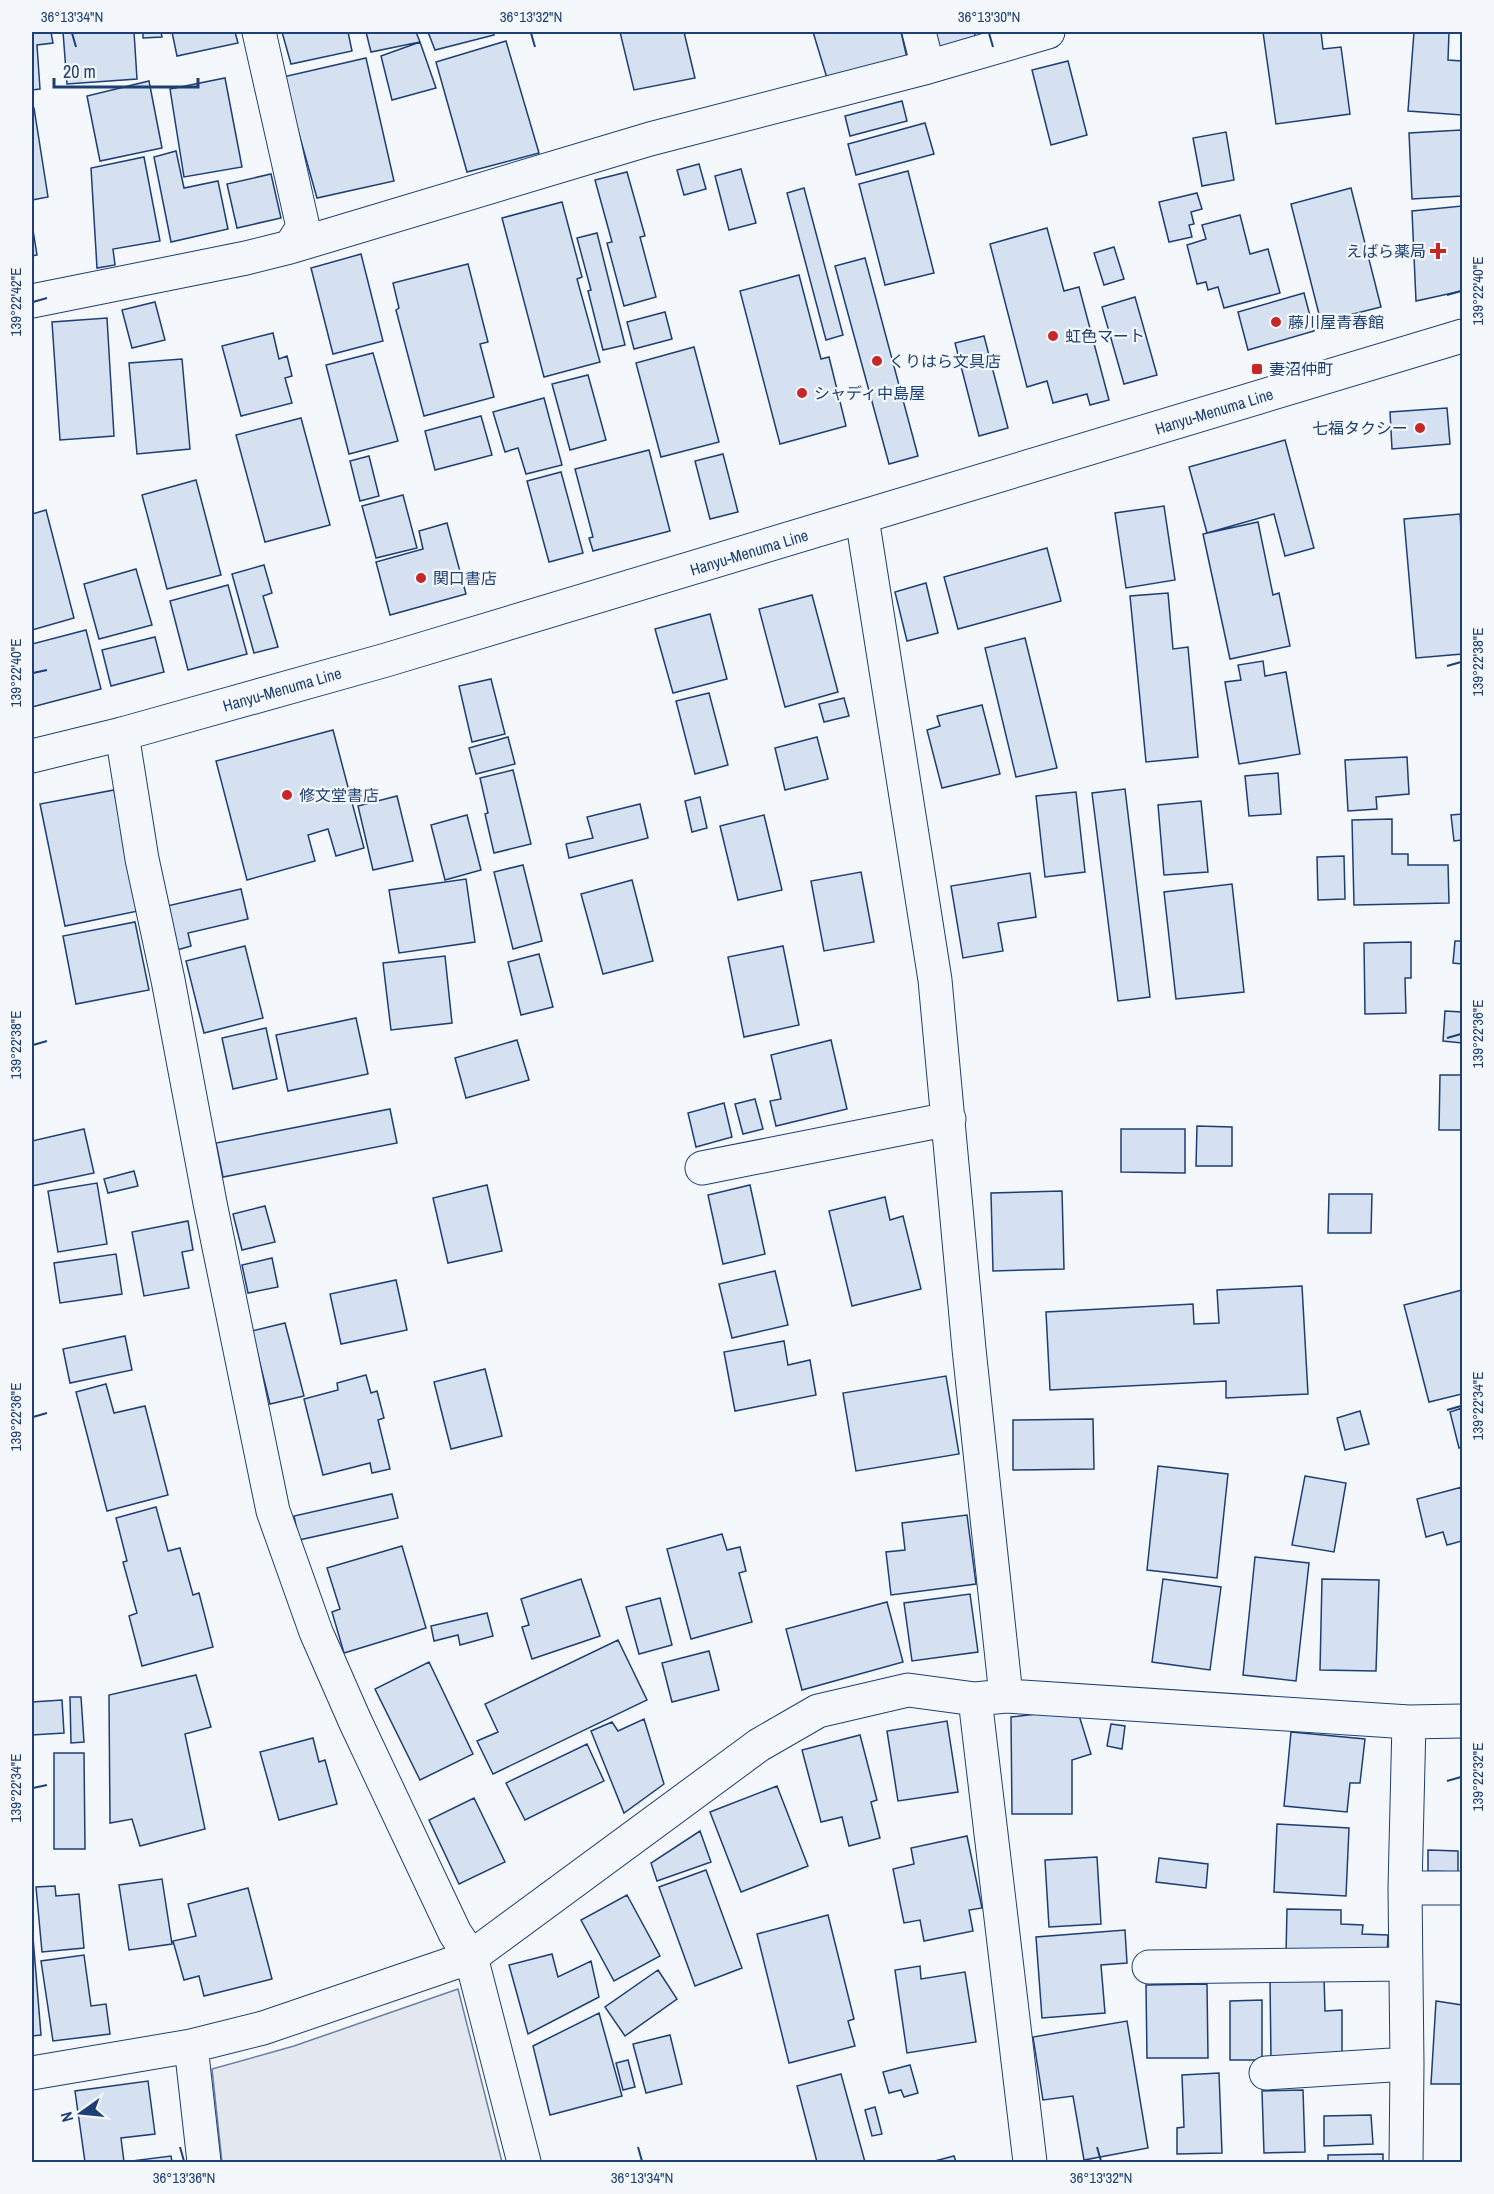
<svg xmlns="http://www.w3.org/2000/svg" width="1494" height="2194" viewBox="0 0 1494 2194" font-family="'Archivo Narrow','Noto Sans JP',sans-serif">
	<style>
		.parking { fill: #e3e8f0; stroke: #687fa3; stroke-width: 1.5 }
		.building { fill: #d5e0f0; stroke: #1d3f73; stroke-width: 1.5 }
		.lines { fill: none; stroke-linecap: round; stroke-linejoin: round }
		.minor-casing { stroke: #1d3f73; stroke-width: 35 }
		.major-casing { stroke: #1d3f73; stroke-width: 35 }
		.minor { stroke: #f4f7fb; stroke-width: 33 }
		.major { stroke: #f4f7fb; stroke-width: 33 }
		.ticks { fill: none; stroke: #1d3f73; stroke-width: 2 }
		.poi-dot { fill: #c62828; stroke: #f4f7fb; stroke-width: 2 }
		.labels { text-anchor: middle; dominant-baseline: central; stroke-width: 4.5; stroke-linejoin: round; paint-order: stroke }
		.poi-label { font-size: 16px; fill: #1d3f73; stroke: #f4f7fb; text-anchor: start }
		.street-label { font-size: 16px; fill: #1d3f73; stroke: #f4f7fb }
		.neatline { fill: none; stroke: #1d3f73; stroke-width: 2 }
		.ticks-label { font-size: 15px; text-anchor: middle; fill: #1d3f73 }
	</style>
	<rect width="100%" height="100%" fill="#f4f7fb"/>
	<path class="parking" d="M458,1989l44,173h-280l-10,-93 82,-23z"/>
	<path class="building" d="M32,32h19l2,11 -16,2 3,44 -8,1z
		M63,32h71l3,47 -70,5z
		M143,32h18l1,5 -19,1z
		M172,32h63l3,11 -61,13z
		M282,32h66l4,19 -61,13z
		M366,32h50l4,10 -49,10z
		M428,32h65l1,3 -59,15z
		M620,32h64l11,46 -61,12z
		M813,32h88l6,26 -80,20z
		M935,32h39l2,6 -36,9z
		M1263,32h58l2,17 18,-2 9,67 -74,10z
		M1414,32h35l-1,28 14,1v54l-54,-4z
		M506,41l33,112 -72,19 -31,-110z
		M420,42l16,46 -44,12 -11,-44z
		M366,58l28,123 -77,17 -34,-121z
		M1068,61l19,74 -36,10 -19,-75z
		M225,78l17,89 -58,10 -14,-88z
		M149,81l13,67 -62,13 -13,-65z
		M902,101l5,20 -57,15 -5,-20z
		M32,108h2l14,89 -16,3z
		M925,123l9,31 -78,21 -8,-31z
		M1461,130l1,66 -50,3 -3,-66z
		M1226,132l8,48 -32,6 -9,-48z
		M176,151l8,37 34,-7 10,48 -57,13 -17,-85z
		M144,157l16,84 -47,8 2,16 -18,3 -6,-100z
		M699,164l7,25 -22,6 -7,-25z
		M741,169l15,54 -27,7 -14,-54z
		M908,171l26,102 -49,12 -26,-101z
		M627,172l18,64 -5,1 16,60 -32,9 -17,-63 5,-1 -17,-62z
		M271,174l10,44 -44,10 -10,-44z
		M804,188l39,147 -17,5 -39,-147z
		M1351,188l30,119 -60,15 -30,-118z
		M1197,193l5,16 -11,3 3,12 -5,1 3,12 -23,5 -10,-40z
		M562,202l20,75 -5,2 23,83 -56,15 -42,-159z
		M1462,206v85l-46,10 -4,-90z
		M1240,215l10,39 18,-5 12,44 -56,15 -6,-21 -10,3 -2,-8 -9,2 -10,-39 19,-6 -4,-14z
		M32,224l5,31 -5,1z
		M1047,228l17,63 15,-4 30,113 -19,5 -3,-11 -34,9 -6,-22 -20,6 -37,-143z
		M597,233l28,112 -22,5 -15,-59 3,-1 -14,-52z
		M1114,247l10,32 -20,6 -10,-32z
		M361,254l22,87 -50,13 -22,-86z
		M865,258l53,198 -29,8 -54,-198z
		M468,264l20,78 -8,2 14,53 -70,19 -28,-106 3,-2 -6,-25z
		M799,275l22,84 8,-2 17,69 -66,18 -40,-153z
		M1304,293l10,38 -66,19 -10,-38z
		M1135,297l22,78 -33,9 -22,-77z
		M155,302l10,38 -33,8 -10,-38z
		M665,312l7,27 -38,10 -7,-27z
		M107,318l7,118 -54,4 -8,-118z
		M273,333l6,26 8,-3 5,20 -7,2 7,25 -51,13 -19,-70z
		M984,336l24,92 -29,8 -24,-93z
		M694,347l25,95 -58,15 -25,-94z
		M373,353l25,88 -49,13 -23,-89z
		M182,359l8,90 -53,5 -8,-91z
		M588,375l18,65 -36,10 -18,-66z
		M544,398l18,67 -36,9 -8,-26 -13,4 -12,-40z
		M1447,408l3,36 -58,5 -2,-37z
		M481,416l11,39 -57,15 -10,-39z
		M301,418l29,107 -65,17 -29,-107z
		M1285,440l29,108 -29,8 -11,-42 -67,19 -18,-66z
		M649,450l21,81 -77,20 -4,-13 4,-1 -18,-68z
		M723,454l15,58 -28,7 -15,-58z
		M369,456l10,40 -19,5 -10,-40z
		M561,472l22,81 -34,9 -22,-81z
		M196,480l25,95 -54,14 -25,-94z
		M403,495l14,53 -41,10 -14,-52z
		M1164,506l11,74 -49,8 -11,-75z
		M46,510l28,108 -42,12v-116z
		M1460,514l2,30v110l-46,4 -12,-139z
		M1258,522l15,73 6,-2 11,53 -60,13 -27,-125z
		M447,523l19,71 -76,21 -14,-53 47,-13 -4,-18z
		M1047,548l14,53 -103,28 -14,-52z
		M264,565l8,28 -9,3 15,51 -24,6 -22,-79z
		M136,569l16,56 -53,14 -15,-55z
		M926,583l12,50 -31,8 -12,-49z
		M228,585l19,69 -59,16 -18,-69z
		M1168,593l5,56 15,-2 10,110 -52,5 -16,-166z
		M812,595l26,97 -53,15 -26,-98z
		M710,614l17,65 -54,14 -18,-64z
		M86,630l15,59 -69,18v-63z
		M155,637l9,35 -53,14 -9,-36z
		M1025,638l32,130 -41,9 -31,-129z
		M1263,661l2,15 21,-4 14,82 -61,10 -14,-82 16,-2 -3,-15z
		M491,679l14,55 -33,8 -13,-56z
		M709,693l19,72 -33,9 -19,-73z
		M844,698l5,18 -25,6 -5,-18z
		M982,705l18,69 -58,14 -15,-58 13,-4 -3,-10z
		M333,730l31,118 -28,8 -8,-27 -20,6 7,26 -68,19 -31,-119z
		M508,737l7,27 -39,10 -7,-26z
		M817,737l11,42 -43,11 -10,-42z
		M1407,757l2,37 -33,3 1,12 -29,2 -3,-51z
		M513,770l18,74 -37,9 -9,-39 3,-1 -8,-35z
		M1278,773l3,41 -32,2 -4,-40z
		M1125,789l25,208 -32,4 -26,-208z
		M114,790l24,121 -73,15 -25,-122z
		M1076,792l9,80 -40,5 -9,-81z
		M397,796l16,65 -40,9 -15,-64z
		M700,797l7,31 -15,4 -7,-31z
		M1201,801l7,71 -44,3 -6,-70z
		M640,804l8,34 -79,20 -3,-14 27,-6 -6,-21z
		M1462,814v26l-8,1 -3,-26z
		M467,815l14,55 -36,10 -14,-55z
		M764,815l18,75 -44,10 -18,-74z
		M1392,819v35h16v11h40l1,38 -95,2 -2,-85z
		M1344,856l1,43 -27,1 -1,-43z
		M523,865l19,76 -29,8 -19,-77z
		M861,872l13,70 -50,9 -13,-70z
		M1030,873l6,44 -38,6 5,28 -40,7 -12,-72z
		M466,879l9,63 -76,11 -10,-63z
		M632,880l21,81 -50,13 -22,-80z
		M1232,884l12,108 -68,7 -12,-107z
		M241,889l7,30 -60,14 3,13 -14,4 -10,-44z
		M135,922l14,68 -73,14 -13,-68z
		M1455,941h7v23l-9,-1z
		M1411,942v36h-6l1,35 -41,1 -1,-71z
		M245,946l18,72 -59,15 -18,-72z
		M783,946l16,79 -55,12 -16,-80z
		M539,954l14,53 -32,8 -13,-53z
		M445,956l7,67 -61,7 -8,-67z
		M1445,1011l17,1v31l-19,-2z
		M356,1018l12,56 -80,17 -12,-56z
		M266,1028l11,51 -44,10 -11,-51z
		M517,1040l12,40 -63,18 -11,-40z
		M831,1040l16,69 -71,17 -6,-25 11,-2 -10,-44z
		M1440,1075h22v55h-23z
		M755,1099l8,30 -20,5 -8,-30z
		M724,1103l8,34 -36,10 -8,-34z
		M390,1109l7,34 -174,34 -7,-34z
		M1197,1126l35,1v39h-36z
		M84,1129l10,44 -62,13v-45z
		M1121,1129h64v44l-64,-1z
		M134,1171l4,15 -30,7 -4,-14z
		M97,1183l10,61 -49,8 -10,-61z
		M487,1185l15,66 -54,12 -15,-65z
		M750,1185l15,69 -42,10 -15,-69z
		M1062,1191l2,78 -71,2 -2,-78z
		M1329,1194h43l-1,39h-43z
		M885,1197l5,23 13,-4 18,73 -69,17 -23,-95z
		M265,1206l10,36 -33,8 -9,-36z
		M188,1221l5,29 -11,2 7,36 -45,8 -12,-64z
		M116,1254l6,40 -62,9 -6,-40z
		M272,1258l6,29 -30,6 -6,-28z
		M775,1271l13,54 -56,13 -13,-54z
		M396,1280l11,50 -66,14 -11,-50z
		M1302,1286l6,108 -82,4v-17l-176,9 -4,-78 147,-8 1,20 25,-1 -2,-33z
		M1462,1290v104l-33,8 -25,-97z
		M285,1323l19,73 -34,8 -18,-73z
		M125,1336l7,34 -62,13 -7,-34z
		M784,1341l4,24 22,-5 6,35 -81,16 -11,-59z
		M485,1369l17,67 -51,13 -17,-67z
		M366,1375l5,18 6,-2 7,27 -6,2 12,49 -18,4 -2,-10 -47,12 -19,-76 34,-9 -1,-7z
		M946,1376l13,78 -103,17 -13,-78z
		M106,1384l8,29 31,-7 23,89 -61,16 -31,-119z
		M1462,1408v39l-3,1 -9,-36z
		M1360,1411l9,33 -24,6 -8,-32z
		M1093,1419l1,50 -81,1v-50z
		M1158,1466l70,8 -11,104 -70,-8z
		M1305,1476l41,7 -12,69 -42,-7z
		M1462,1487v54l-15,4 -4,-13 -17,5 -9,-38z
		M392,1494l6,24 -99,22 -5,-24z
		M156,1507l12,44 12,-3 13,47 6,-2 14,54 -71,19 -13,-50 8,-3 -14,-51 4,-1 -11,-43z
		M967,1515l9,69 -85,11 -5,-43 19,-2 -3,-27z
		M722,1534l5,16 13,-3 6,24 -7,2 13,49 -61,17 -24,-90z
		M402,1546l24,82 -82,25 -12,-41 8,-3 -13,-41z
		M1255,1557l54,6 -13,118 -53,-6z
		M581,1579l19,57 -68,23 -10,-32 7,-2 -8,-26z
		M1163,1579l58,8 -11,83 -58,-8z
		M1322,1579l57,1 -3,91 -56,-1z
		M970,1594l8,58 -66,9 -8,-58z
		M660,1598l12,47 -33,9 -13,-47z
		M887,1602l16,60 -101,28 -16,-61z
		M487,1613l6,23 -33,9 -2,-10 -24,6 -3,-15z
		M618,1640l29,60 -154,74 -16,-33 21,-9 -13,-28z
		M709,1651l10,39 -47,12 -10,-39z
		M429,1662l44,92 -53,26 -45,-91z
		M196,1675l15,52 -26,7 20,95 -65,17 -8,-27 -22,4 -1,-128z
		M70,1697h11l3,45 -13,1z
		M62,1700l2,33 -32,2v-33z
		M1077,1709l14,45 -19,6v54h-60l-1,-97z
		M644,1719l20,65 -40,29 -33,-82 21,-9 6,9z
		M947,1721l11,71 -60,9 -11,-70z
		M1111,1724l14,2 -3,23 -15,-3z
		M1291,1732l74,7 -5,44h-10l-3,29 -63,-6z
		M860,1735l17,65 -6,2 9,36 -31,8 -7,-29 -21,5 -19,-72z
		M313,1738l6,24 6,-2 12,44 -58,16 -19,-68z
		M587,1744l17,37 -79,39 -19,-37z
		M54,1753h30l1,96h-31z
		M777,1786l31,80 -67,26 -31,-80z
		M474,1798l31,64 -46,22 -30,-64z
		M1277,1824l72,4 -3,68 -72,-4z
		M700,1831l11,31 -54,19 -6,-18z
		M967,1836l15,72 -13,2 4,21 -49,10 -4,-21 -16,3 -11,-54 21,-5 -3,-16z
		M1428,1850l30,1v21l-30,-1z
		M1097,1857l4,67 -52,3 -4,-67z
		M1159,1858l49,6 -2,24 -50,-6z
		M706,1870l36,98 -47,18 -36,-99z
		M162,1879l10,65 -43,6 -10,-65z
		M55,1886l1,10 23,-2 5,54 -42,4 -6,-65z
		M248,1888l24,91 -68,17 -5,-20 -15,4 -11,-39 23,-5 -8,-32z
		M627,1895l33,61 -46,25 -33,-61z
		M1287,1909l54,1v14l22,1 -1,9 26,1 -1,22 -101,-2z
		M828,1915l26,104 -6,2 7,25 -66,17 -32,-129z
		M32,1925l9,110 -9,1z
		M1125,1930l2,33 -26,2 4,48 -63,5 -6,-81z
		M552,1954l6,23 33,-16 8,36 -71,37 -19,-69z
		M84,1955l7,51 15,-2 4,30 -57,7 -12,-80z
		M920,1966l1,13 44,-7 11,70 -69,11 -12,-83z
		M658,1970l19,29 -52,37 -20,-29z
		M1324,1978l1,33 17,-1v48l-71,2 -1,-81z
		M1207,1984l1,74h-61l-1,-73z
		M1262,2000v60h-32v-59z
		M1436,2001l26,4v79h-31z
		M599,2013l23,83 -72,19 -17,-69z
		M1127,2021l21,127 -64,12 -11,-64 -30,4 -10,-63z
		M670,2035l12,49 -36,9 -13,-49z
		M628,2060l7,27 -12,3 -7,-27z
		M910,2065l8,28 -14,4 -3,-7 -12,3 -6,-21z
		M1219,2073l3,80 -45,1v-26l7,-1 -2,-52z
		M841,2074l24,88h-48l-20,-76z
		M148,2081l7,53 -34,4 3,24 47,-6 1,6h-87l-10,-71z
		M1303,2090l2,62 -41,1 -2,-62z
		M875,2107l7,27 -10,2 -7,-26z
		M1371,2115l2,29 -49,2v-30z
		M1383,2154v8h-55v-7z
		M954,2156l2,6h-25z"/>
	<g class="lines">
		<defs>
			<path id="minor" d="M259,32l44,195 -13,20
				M919,32l9,35
				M32,301l214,-43 44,-11 360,-108 278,-72 120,-35
				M862,518l73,462 34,369 37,347
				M122,734l20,125 26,121 42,223 63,308 43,121 39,89 100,212 16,24 53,205
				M702,1168l247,-49
				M975,1699l55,463
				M1405,1888h57
				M1149,1967l257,-3
				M191,2046l13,116
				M32,2073l159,-27 72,-18 208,-71 288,-212 59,-34 90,-21 67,9 31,-3 403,26 53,-1
				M1266,2073l141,-9
				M1406,2162l1,-98 -2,-176 4,-166"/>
			<path id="major" d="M32,756l90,-22 264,-74 1076,-324"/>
		</defs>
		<use href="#minor" class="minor-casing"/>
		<use href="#major" class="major-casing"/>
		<use href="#minor" class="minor"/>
		<use href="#major" class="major"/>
	</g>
	<path class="ticks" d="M72,33l4,14M531,33l4,14M989,33l4,14M1447,295l14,-4M33,302l14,-4M1447,666l14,-4M33,673l14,-3M1447,1038l14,-4M33,1045l14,-4M1447,1410l14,-4M33,1417l14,-4M1447,1781l14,-4M33,1788l14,-3M180,2147l4,14M638,2147l4,14M1097,2147l4,14"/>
	<g class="poi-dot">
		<path d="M1435 242h6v6h6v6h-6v6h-6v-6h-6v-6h6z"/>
		<circle cx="1276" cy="322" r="6"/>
		<circle cx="1053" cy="336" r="6"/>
		<circle cx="877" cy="361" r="6"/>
		<rect x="1251" y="363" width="12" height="12" rx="3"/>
		<circle cx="802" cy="393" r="6"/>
		<circle cx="1420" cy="428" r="6"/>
		<circle cx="421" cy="578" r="6"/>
		<circle cx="287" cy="795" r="6"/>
	</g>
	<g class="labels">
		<g class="poi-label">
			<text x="1426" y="251" text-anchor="end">えばら薬局</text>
			<text x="1288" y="322">藤川屋青春館</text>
			<text x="1065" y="336">虹色マート</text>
			<text x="889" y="361">くりはら文具店</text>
			<text x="1269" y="369">妻沼仲町</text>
			<text x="814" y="393">シャディ中島屋</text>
			<text x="1408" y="428" text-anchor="end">七福タクシー</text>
			<text x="433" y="578">関口書店</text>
			<text x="299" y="795">修文堂書店</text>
		</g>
		<g class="street-label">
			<text transform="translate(1214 411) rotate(-17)">Hanyu-Menuma Line</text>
			<text transform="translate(749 552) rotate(-17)">Hanyu-Menuma Line</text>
			<text transform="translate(282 689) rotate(-16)">Hanyu-Menuma Line</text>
		</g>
	</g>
	<rect width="1494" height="2194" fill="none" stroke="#f4f7fb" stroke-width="66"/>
	<g transform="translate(81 2113) rotate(255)" stroke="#f4f7fb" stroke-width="4.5" paint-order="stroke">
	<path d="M0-4.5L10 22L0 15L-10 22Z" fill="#1d3f73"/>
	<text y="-9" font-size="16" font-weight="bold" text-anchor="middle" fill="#1d3f73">N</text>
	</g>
	<path d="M54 78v9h144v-9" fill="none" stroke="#1d3f73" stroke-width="3"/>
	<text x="63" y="78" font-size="18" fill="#1d3f73" stroke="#f4f7fb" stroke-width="4.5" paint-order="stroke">20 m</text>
	<rect x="33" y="33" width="1428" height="2128" class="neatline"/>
	<g class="ticks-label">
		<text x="72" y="22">36°13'34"N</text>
		<text x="531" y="22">36°13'32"N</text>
		<text x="989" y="22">36°13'30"N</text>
		<text transform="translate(1478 291) rotate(-90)" y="5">139°22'40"E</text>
		<text transform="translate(16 302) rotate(-90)" y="5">139°22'42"E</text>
		<text transform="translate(1478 662) rotate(-90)" y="5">139°22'38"E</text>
		<text transform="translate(16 673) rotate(-90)" y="5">139°22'40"E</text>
		<text transform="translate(1478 1034) rotate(-90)" y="5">139°22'36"E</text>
		<text transform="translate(16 1045) rotate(-90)" y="5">139°22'38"E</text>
		<text transform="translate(1478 1406) rotate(-90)" y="5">139°22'34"E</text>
		<text transform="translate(16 1417) rotate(-90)" y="5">139°22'36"E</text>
		<text transform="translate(1478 1777) rotate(-90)" y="5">139°22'32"E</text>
		<text transform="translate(16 1788) rotate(-90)" y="5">139°22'34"E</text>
		<text x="184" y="2183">36°13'36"N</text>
		<text x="642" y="2183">36°13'34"N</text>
		<text x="1101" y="2183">36°13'32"N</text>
	</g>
</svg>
